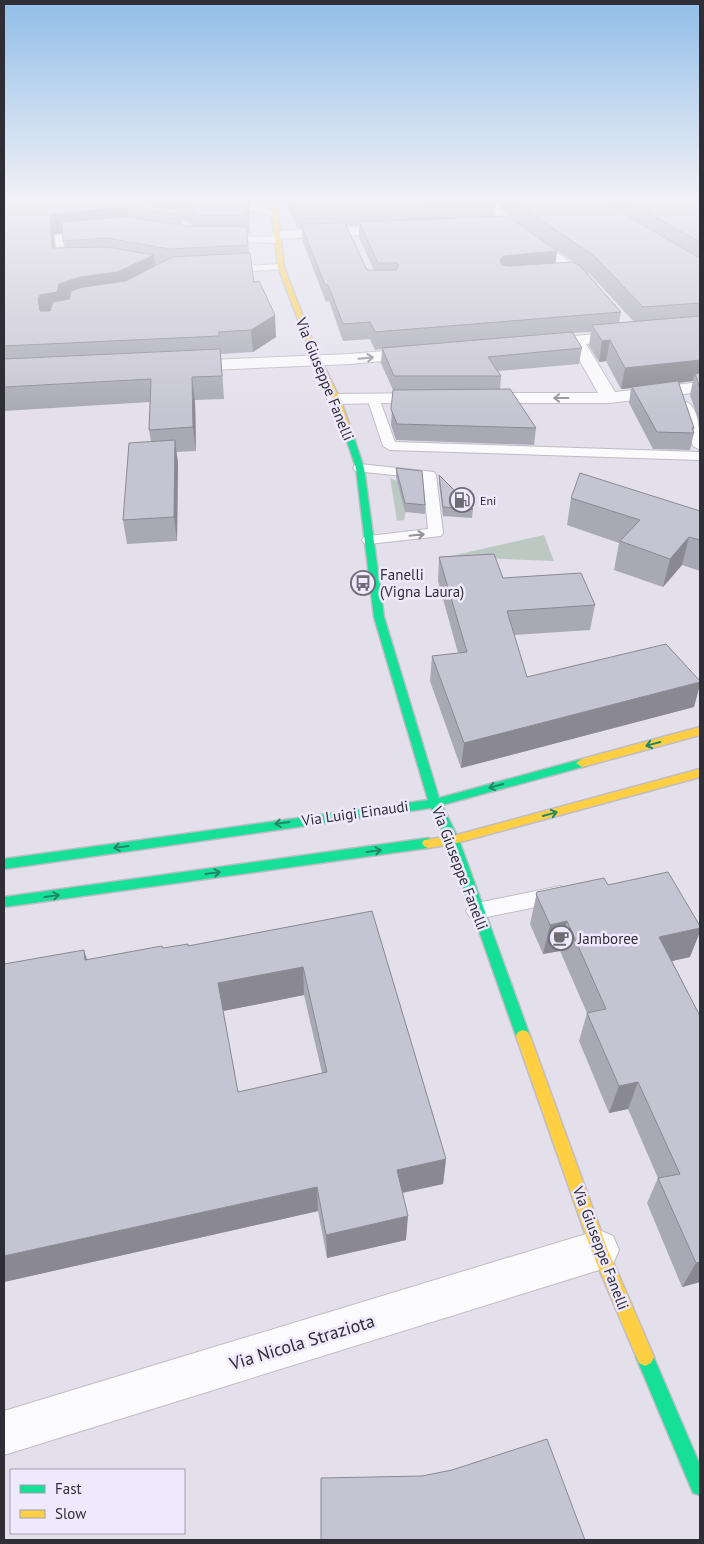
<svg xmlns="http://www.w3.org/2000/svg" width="704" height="1544" viewBox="0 0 704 1544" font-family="'PT Sans',sans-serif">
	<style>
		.green { fill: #bcc9c3 }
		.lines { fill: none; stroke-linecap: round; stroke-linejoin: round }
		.lane-casing { stroke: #bfbcc5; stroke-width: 2 }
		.street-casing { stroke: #bfbcc5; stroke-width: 2 }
		.fast-casing { stroke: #bfbcc5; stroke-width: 3 }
		.slow-casing { stroke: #bfbcc5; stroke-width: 3 }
		.lane { fill: #fbfafc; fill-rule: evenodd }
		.street { fill: #fbfafc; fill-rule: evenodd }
		.fast { fill: #16e098; fill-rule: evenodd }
		.slow { fill: #ffcf43; fill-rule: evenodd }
		.wall { fill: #a9a9b5; fill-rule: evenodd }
		.shaded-wall { fill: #8a8993 }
		.building { fill: #c5c4d2; stroke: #8a8993; fill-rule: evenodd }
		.oneway { stroke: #959498 }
		.oneway2 { stroke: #228666 }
		.labels { text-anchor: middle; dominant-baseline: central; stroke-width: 5; stroke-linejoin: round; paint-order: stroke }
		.far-poi-label { font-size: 12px; fill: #2f2d35; stroke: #eee9fd; text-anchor: start }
		.street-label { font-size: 15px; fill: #2f2d35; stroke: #eee9fd }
		.poi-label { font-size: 15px; fill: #2f2d35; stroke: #eee9fd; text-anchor: start }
		.near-street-label { font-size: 18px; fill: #2f2d35; stroke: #eee9fd }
	</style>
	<rect width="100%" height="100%" fill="#e3e0ec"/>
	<path class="green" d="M390,478l7,3 9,30 -2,9 -7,1z
		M544,535l10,26 -108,-4z"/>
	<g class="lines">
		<defs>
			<path id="lane" d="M206,199h16l56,13 1,2 -4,3z
				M89,232l5,3 -2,2 -29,2 2,23 8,3 -5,3 -11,-1 -2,-32z
				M223,236l54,1 5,3 -5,3 -57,-2v-4z
				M281,264l3,1v4l-59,4 -5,-3 5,-3z
				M373,394l6,4 16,44 305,10v8l-310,-10 -7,-4 -16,-48z
				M686,402c14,4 14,36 14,48l-7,-4 -13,-40z
				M360,464l74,8 2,3 7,58 -2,3 -72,8 -5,-1 -2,-3 2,-3 5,-1 59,-7 -5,-51 -68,-7 -2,-3 2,-3z
				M560,886l7,2 3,6 -3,6 -7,2 -83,17 -7,-2 -4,-6 4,-6 7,-2z"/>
			<path id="street" d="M479,199h13l22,24 75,52 8,10 -2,3h-10l-6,-7 -75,-52z
				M395,226l7,4 -2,3 -123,6 -7,-4 7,-4z
				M700,324v10l-114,10 29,48 85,-10v10l-90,11h-132l-6,-1 -3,-4 3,-4 6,-1h120l-27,-48 -32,3 -6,-2 -2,-3 2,-3z
				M419,348l6,1 2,4 -2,4 -75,7 -165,7 -6,-1 -3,-4 3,-4 6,-1 165,-7z
				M430,393l6,1 3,4 -3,4 -100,2 -6,-1 -3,-4 3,-4 6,-1z
				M599,1230l14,6 6,14 -6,14 -14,6 -595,185v-44z"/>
			<path id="fast" d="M346,433l7,2 11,33 20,149 55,181 143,-39 6,4 -2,3 -144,39 17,35 71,196 -2,4 -5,2 -5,-2 -2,-4 -69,-196 -16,-32 -427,61v-10l424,-59 -54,-183 -18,-149 -11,-33z
				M428,838l4,2 2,3 -2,3 -4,2 -424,59v-10z
				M645,1348l6,3 49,114v30l-7,-2 -57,-136 3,-6z"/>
			<path id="slow" d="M270,199h6l8,68 31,81 25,51 13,36 -1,2 -7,-2 -13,-36 -23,-51 -31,-81z
				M700,727v8l-118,32 -6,-4 6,-4z
				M700,769v8l-247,67 -25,4 -4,-2 -2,-3 2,-3 29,-4z
				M523,1030l5,2 2,4 77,212 47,109 -3,6 -6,3 -6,-3 -48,-113 -75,-214 2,-4z"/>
		</defs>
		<use href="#lane" class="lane-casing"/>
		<use href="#street" class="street-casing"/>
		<use href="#fast" class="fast-casing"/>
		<use href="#slow" class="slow-casing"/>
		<use href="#lane" class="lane"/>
		<use href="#street" class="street"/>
		<use href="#fast" class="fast"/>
		<use href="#slow" class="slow"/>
	</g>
	<path class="wall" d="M4,199h245l1,34h-3l2,20 5,29 22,55 -23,15 -32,2 3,45 -29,1 1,51 -20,1 2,11 -1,78 -50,3 -4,-24 28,-79 -2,-11 1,-28 -146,9zM182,221l8,2 3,3h-10zM63,233l2,15h-11v-14z
		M286,199h208l3,4 -2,14 62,34 -2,12 19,-1 -59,-40 -21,-23h206v225l-10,-29 3,-14 -14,2 15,45 -1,4 1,1 -4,17 -37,-1 -24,-46 2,-15 -10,1 -15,-28 -7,1 -10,-16 2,-14 -18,1 9,15 -3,16 -81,7 3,5 -1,13 36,39 -2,17 -138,-5 -5,-15 2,-35 -12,-27 1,-14 -7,1 -5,-11 -27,2 -14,-40 -3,1 -24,-62v-12h-5zM346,226h13v12l15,32h-7zM581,268l9,6 44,48 -15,1 2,-11z
		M396,468l29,37v9l-20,-2 -9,-35z
		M439,475l34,34 -1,9 -29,-2 -4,-33z
		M571,498l129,13v60l-18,-6 -19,22 -49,-17 5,-27 -52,-18z
		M439,557l64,21 92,27 -5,25 -76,5 13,42 167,30 -233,61 -31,-87 2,-25 26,-3 -20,-72z
		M608,885l82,72 -18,4 28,55v266l-18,5 -35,-84 11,-25 -30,-69 -19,4 -30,-72 8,-28 -27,-62 -17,3 -13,-30 7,-32z
		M372,911l74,248 -3,25 -40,9 3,47 -79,18 -9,-47 -314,71v-318l83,-4 76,-12 25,-2zM304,995l18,78 -84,19 -15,-81z"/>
	<path class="shaded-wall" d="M127,207l3,19 -76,8 2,34 -4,-20 -2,-34z
		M557,251l-2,16 -53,5 -2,-12 3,-4z
		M154,255l2,20 -114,45 -4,-21 2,-4 19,-11z
		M275,315l1,22 -23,15 -2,-22z
		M610,340l-4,21 -7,1 3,-21z
		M700,360v21l-5,-7 -2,7 -61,7v-1l-1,1 -10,1 4,-21z
		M192,377l3,23 1,51 -3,-24z
		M175,440l3,23 -1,78 -3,-24z
		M689,537l-7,28 -19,22 7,-28z
		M700,682v3l-6,22 -233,61 3,-25z
		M567,921l-7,30 -17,3 7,-29z
		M700,928v4l-10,25 -41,9 10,-29z
		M84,950l9,28 -8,-18z
		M303,967l1,28 -81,16 -5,-28z
		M638,1082l-10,27 -19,4 10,-27z
		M446,1159l-3,25 -48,10 2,-24z
		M317,1187l1,24 -314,71v-26z
		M408,1216l-2,24 -79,18 -1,-23z
		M700,1262v20l-18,5 14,-24z"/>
	<path class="building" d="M4,199h125l52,12 1,4 -55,-8 -77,7 2,34 54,-1 48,8 -37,17 -37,5 -21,7 -2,8 -17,3 -2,4 2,12h10l3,-9 16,-3 2,-8 12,-4 43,-6 46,-24 78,-4 4,29 5,-1 16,34 -24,15 -32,2v4l-215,10z
		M168,199h80l1,14h-5v3h-49l1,-3 -7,-9z
		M292,199h202l3,4 -200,7z
		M512,199h86l100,58h2v46l-57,4 -50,-52 -76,-51z
		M623,199h77v43z
		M507,216l50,35 -54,5 -3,4 2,5 7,1 64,-4 7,4 41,46 -246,20 -5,-10 -27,2 -15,-39h-3l-24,-61 44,-1 22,47h30l1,-7h-20l-19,-41z
		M127,217l59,9h60l2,19 -78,4 -64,-11 -43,3 -1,-19z
		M700,316v44l-75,8 -15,-28 -8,1 -10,-16z
		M572,332l10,16 -94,9 13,19h-107l-12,-28z
		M220,349l2,27 -30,1 1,50 -44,3 2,-51 -147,8v-28z
		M700,373v15l-5,-14z
		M678,381l16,47h-2l2,5 -37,-1 -25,-45z
		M510,389l26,39 -139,-4 -6,-15 2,-19z
		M175,440l-1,77 -51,3 6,-77z
		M396,468l26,3 3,34 -20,-2z
		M580,473l120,38v29l-11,-3 -19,22 -50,-18 20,-21 -69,-22z
		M439,475l34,34 -30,-2z
		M494,554l9,24 78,-5 14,32 -88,6 20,66 139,-33 34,37v1l-236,61 -32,-87 35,-4 -28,-95z
		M668,872l32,54v2l-41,9 41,79v246l-4,1 -38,-85 22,-4 -42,-92 -19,4 -32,-73 19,-4 -39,-88 -17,4 -14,-31 1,-2 67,-14 4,7z
		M372,911l74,248 -49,11 11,46 -82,19 -9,-48 -313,69v-292l80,-14 1,10 77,-14 1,2 25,-4v2zM303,967l24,105 -89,20 -20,-109z
		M547,1439l38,101h-264v-62l101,-2 30,-6z"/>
	<defs><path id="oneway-shaft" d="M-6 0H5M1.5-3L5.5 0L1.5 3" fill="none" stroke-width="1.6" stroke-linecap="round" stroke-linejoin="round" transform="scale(1.25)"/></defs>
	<g class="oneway">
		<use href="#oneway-shaft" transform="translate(366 358) rotate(-5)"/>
		<use href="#oneway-shaft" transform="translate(561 398) rotate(180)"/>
		<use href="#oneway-shaft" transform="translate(417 535) rotate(-6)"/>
	</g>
	<g class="oneway2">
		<use href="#oneway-shaft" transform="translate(653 744) rotate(165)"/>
		<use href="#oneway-shaft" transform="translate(496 786) rotate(165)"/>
		<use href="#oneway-shaft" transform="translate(550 814) rotate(-15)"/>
		<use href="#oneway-shaft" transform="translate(282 823) rotate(172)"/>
		<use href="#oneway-shaft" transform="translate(121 847) rotate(172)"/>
		<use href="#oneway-shaft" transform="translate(374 851) rotate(-8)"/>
		<use href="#oneway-shaft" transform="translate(213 873) rotate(-8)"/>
		<use href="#oneway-shaft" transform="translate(52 896) rotate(-8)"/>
	</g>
	<linearGradient id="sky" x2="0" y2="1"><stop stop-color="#91bee8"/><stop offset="0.48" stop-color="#f2f1f6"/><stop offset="1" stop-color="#f2f1f6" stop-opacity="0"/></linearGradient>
	<rect width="704" height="415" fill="url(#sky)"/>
	<defs>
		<symbol id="fuel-ring" viewBox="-11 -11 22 22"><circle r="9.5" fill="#eee9fd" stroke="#6e6c75" stroke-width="1.5"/><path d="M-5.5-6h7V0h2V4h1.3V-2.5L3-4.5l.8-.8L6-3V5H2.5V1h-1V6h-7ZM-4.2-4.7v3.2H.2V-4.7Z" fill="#6e6c75"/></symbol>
		<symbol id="bus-ring" viewBox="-11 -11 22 22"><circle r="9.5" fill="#eee9fd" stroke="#6e6c75" stroke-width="1.5"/><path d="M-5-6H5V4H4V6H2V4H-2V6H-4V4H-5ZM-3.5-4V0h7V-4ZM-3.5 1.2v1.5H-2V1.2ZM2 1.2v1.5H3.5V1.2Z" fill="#6e6c75"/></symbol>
		<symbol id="cafe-ring" viewBox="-11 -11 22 22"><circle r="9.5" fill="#eee9fd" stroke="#6e6c75" stroke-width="1.5"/><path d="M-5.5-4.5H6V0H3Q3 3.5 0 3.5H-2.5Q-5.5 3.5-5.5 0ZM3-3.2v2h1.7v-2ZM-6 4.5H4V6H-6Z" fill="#6e6c75"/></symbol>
	</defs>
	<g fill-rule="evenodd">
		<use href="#fuel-ring" x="448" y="486" width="28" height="28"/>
		<use href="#bus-ring" x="349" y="569" width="28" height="28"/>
		<use href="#cafe-ring" x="547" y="924" width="28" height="28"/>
	</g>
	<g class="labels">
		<g class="far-poi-label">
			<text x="480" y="500">Eni</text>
		</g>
		<g class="street-label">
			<text transform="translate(325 379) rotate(68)">Via Giuseppe Fanelli</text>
			<text transform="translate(355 813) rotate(-8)">Via Luigi Einaudi</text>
			<text transform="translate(460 868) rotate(69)">Via Giuseppe Fanelli</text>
			<text transform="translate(601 1248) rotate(69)">Via Giuseppe Fanelli</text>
		</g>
		<g class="poi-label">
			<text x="380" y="574">Fanelli<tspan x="380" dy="17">(Vigna Laura)</tspan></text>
			<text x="578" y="938">Jamboree</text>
		</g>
		<g class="near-street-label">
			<text transform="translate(302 1342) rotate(-17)">Via Nicola Straziota</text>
		</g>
	</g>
	<rect width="704" height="1544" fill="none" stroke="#2f2d35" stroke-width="10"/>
	<rect x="10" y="1469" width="175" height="65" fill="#eee9fd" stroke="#a29ead"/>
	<rect x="20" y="1485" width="25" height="8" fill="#16e098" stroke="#a29ead"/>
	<text x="55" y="1494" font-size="15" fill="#2f2d35">Fast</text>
	<rect x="20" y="1510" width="25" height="8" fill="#ffcf43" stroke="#a29ead"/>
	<text x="55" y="1519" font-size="15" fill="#2f2d35">Slow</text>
</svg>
